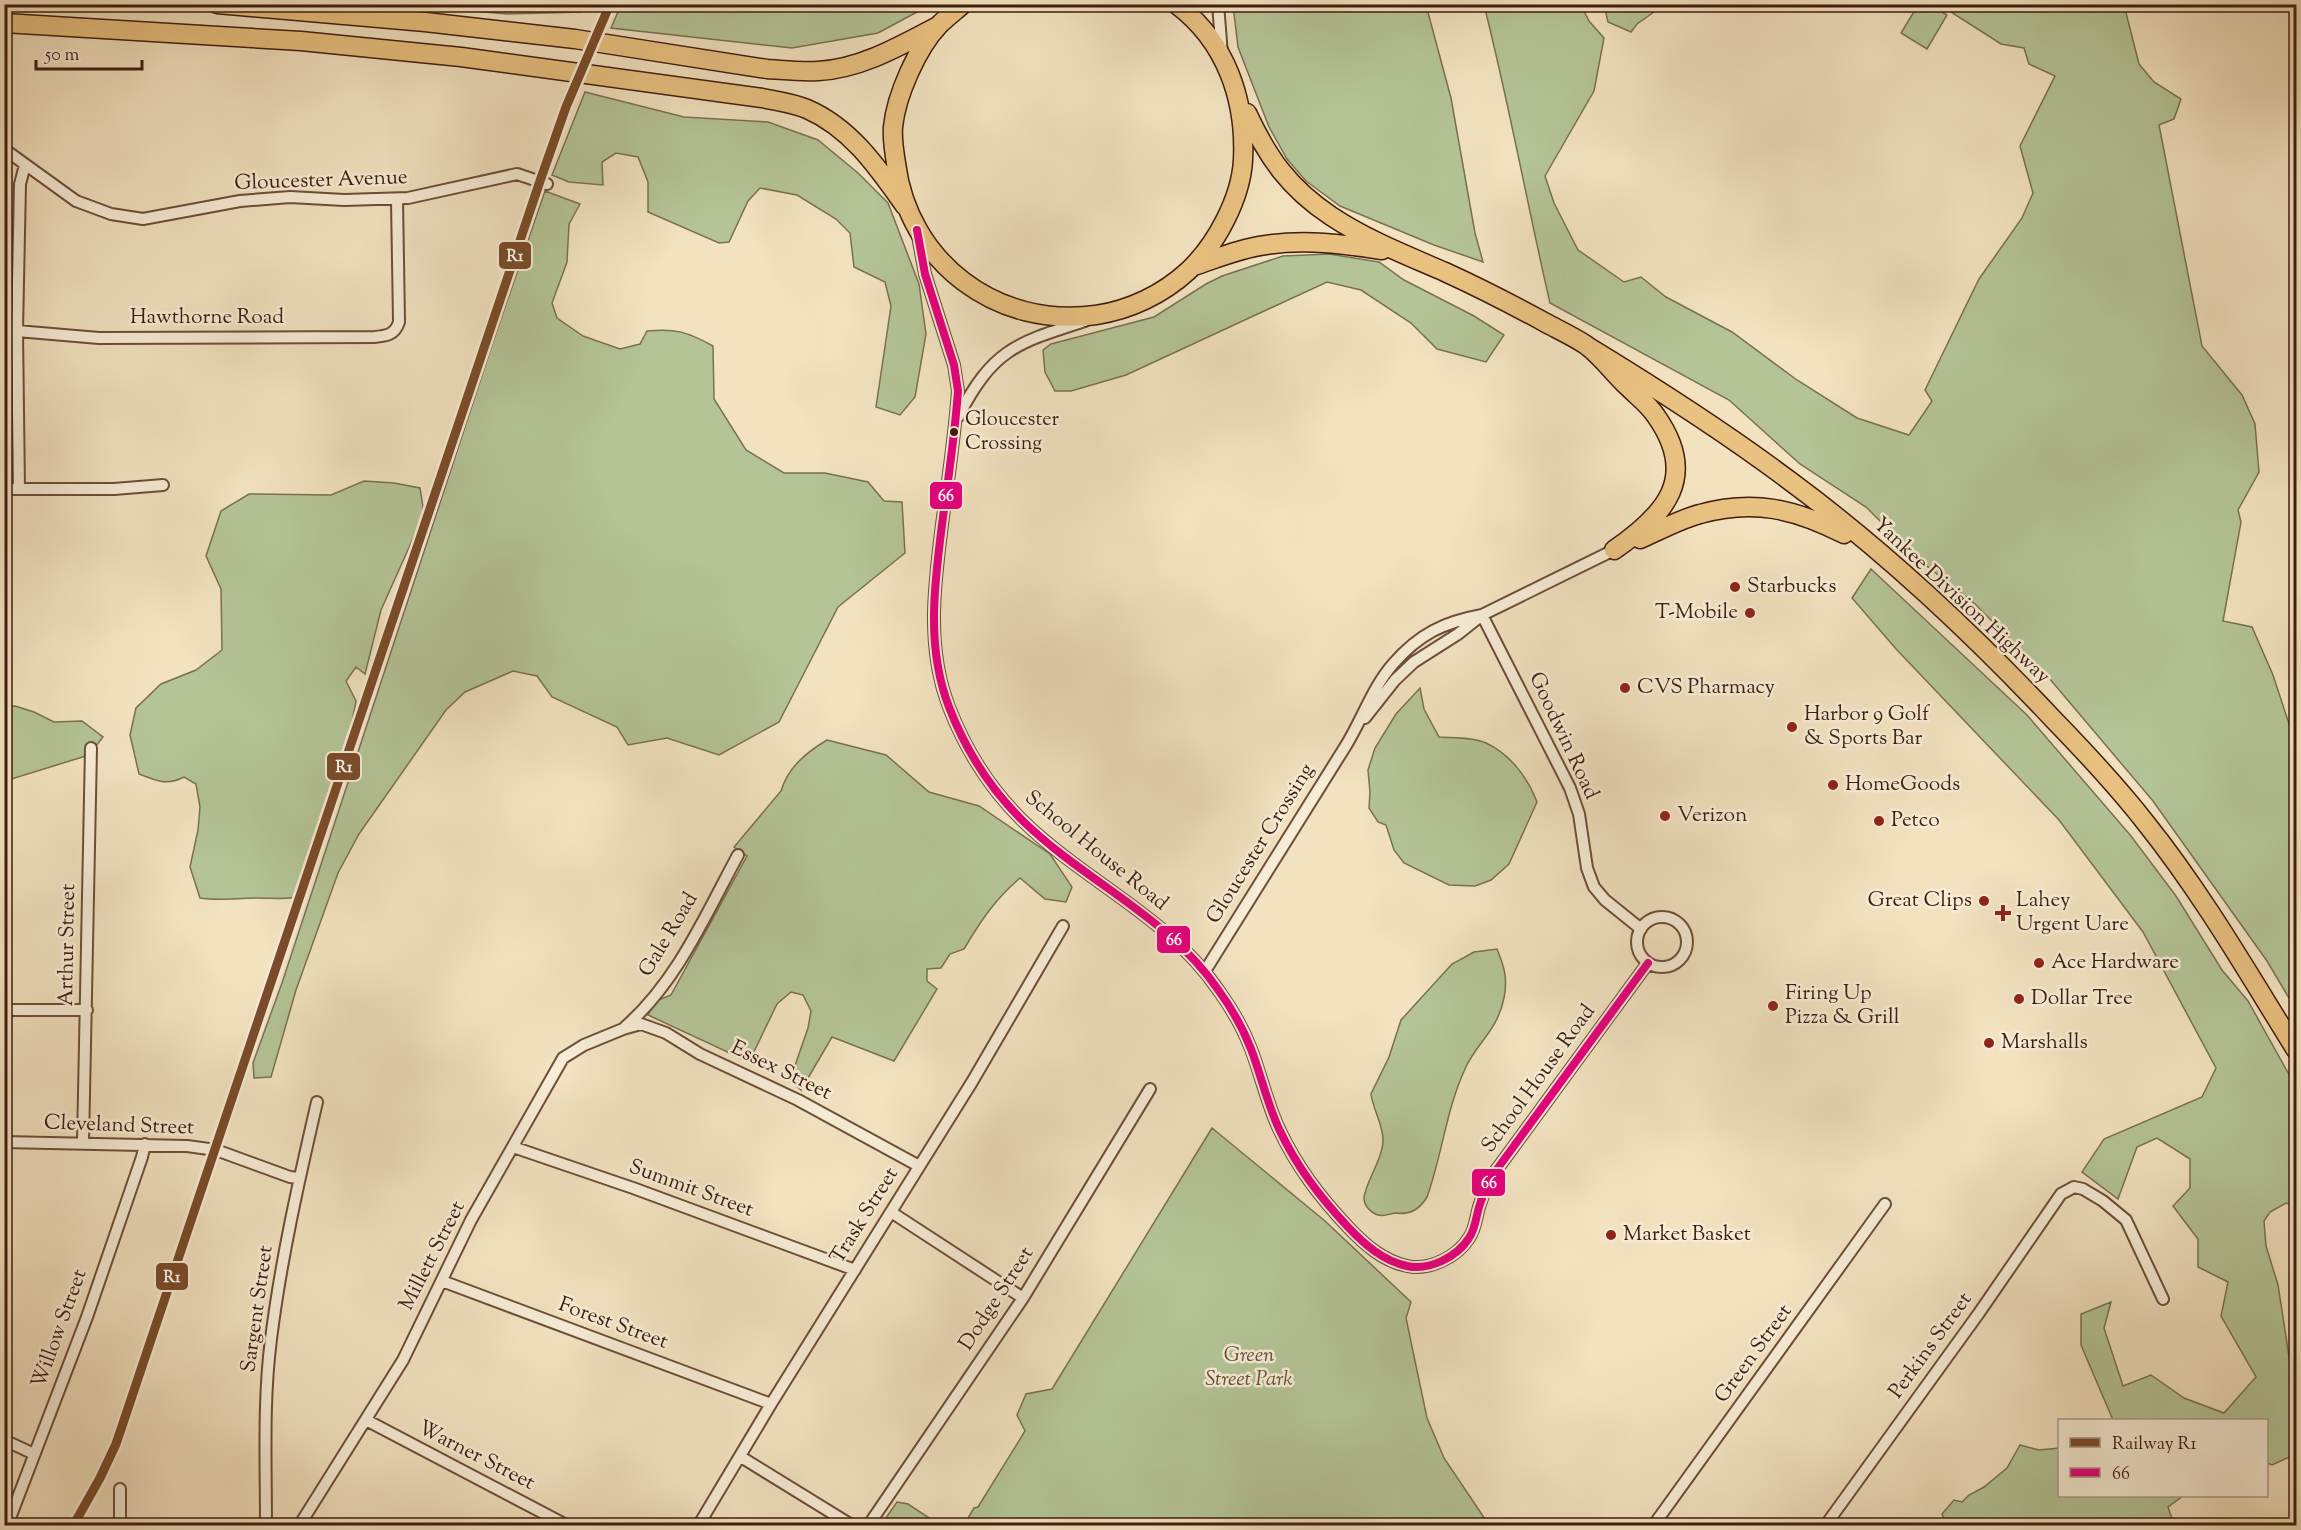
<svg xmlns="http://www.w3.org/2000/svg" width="2301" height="1530" viewBox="0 0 2301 1530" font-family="'Sorts Mill Goudy',serif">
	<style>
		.green { fill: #b4c497; stroke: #7a7052; stroke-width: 1.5 }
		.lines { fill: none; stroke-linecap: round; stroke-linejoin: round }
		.minor-casing { stroke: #6c4e3a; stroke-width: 14 }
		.trunk-casing { stroke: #3f1d0e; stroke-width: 21 }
		.minor { stroke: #f7ecd6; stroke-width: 10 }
		.trunk { stroke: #e9c180; stroke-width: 18 }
		.bus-1-casing { stroke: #f7ecd6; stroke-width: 12 }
		.bus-1 { stroke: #e5007d; stroke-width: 8 }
		.rail-1-casing { stroke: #f7ecd6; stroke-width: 14 }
		.rail-1 { stroke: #7a4b2a; stroke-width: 9 }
		.bus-dot { fill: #3f1d0e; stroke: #f7ecd6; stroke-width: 2 }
		.poi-dot { fill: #8f2418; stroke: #f7ecd6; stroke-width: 2 }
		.labels { text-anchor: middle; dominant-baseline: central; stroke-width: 5; stroke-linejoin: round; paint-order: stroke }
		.bus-label { font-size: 20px; fill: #3f1d0e; stroke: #f7ecd6; text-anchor: start }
		.street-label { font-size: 21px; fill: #3f1d0e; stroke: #f7ecd6 }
		.poi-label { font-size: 21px; fill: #3f1d0e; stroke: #f7ecd6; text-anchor: start }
		.park-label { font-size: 21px; font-style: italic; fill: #624f37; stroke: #f7ecd6 }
		.line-badge { stroke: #f7ecd6; stroke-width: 2 }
		.badge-label { font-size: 16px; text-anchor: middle; font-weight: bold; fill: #fff }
	</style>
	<rect width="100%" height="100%" fill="#f2e2c0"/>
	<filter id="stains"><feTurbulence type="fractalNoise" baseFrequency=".00333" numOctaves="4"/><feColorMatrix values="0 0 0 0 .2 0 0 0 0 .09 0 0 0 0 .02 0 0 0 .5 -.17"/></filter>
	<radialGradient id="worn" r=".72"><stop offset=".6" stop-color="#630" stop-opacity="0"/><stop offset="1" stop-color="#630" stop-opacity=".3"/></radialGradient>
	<path class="green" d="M407,5l178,-1v1l-4,7 -74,2z
		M621,5v-1l309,1 -52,28 -86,15 -181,-20z
		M1233,5h193l25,93 24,135 8,29 -49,-17 -94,-39 -34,-25 -19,-22 -18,-32 -31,-80z
		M1484,5h97l8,16 15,17 -10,53 -49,85 9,27 24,47 46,32 17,-5 25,20 66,35 65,48 60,38 52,17 23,-34 -7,-11 54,-111 43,-61 11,-25 -13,-47 35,-70 -26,-12 -5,-16 -23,-4 -61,-39h184l15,59 15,18 27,17 -7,20 -15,6 43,221 40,49 13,29 4,48 -21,38 3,12 -18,99 29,6 21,48 18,55 5,105v175l-29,-49 -114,-160 -104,-123 -74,-74 -57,-45 -52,-52 -66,-43 -71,-64 -179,-97c-23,-99 -41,-200 -66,-298z
		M1604,5v-1l60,1 -27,19 -6,8 -23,-10z
		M1918,5h12l17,10 -20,34 -26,-16z
		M585,92l99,25 84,5 50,18 40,33 30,30 31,81 7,50 -11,63 -15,18 -24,-8 15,-101 -6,-24 -31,-15 -4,-34 -14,-14 -39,-24 -37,-7 -12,13 -19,41 -10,1 -71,-31v-30l-10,-25 -22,-4 -14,9 1,23 -34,-3 -17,-7z
		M545,191l35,13 -11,20 -2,38 -15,41 5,15 26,18 37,13 20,-5 7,-13c28,-3 41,1 66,15l1,53 32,51 38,23h41l43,9 16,19 18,1 3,51 -67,54 -59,115 -60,33 -52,-17 -39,7 -11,-18 -65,-30 -15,-21 -24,-5 -48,21 -19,18 -87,124 -21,39 -42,117 -25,87 -17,1 -1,-15 29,-80 209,-635z
		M1329,254l50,8 25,18 70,36 30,19 -18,27 -49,-13 -26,-26 -50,-33 -34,-8 -201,93 -55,16h-16l-10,-19 -2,-22 8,-6 103,-27 52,-33 16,-8 61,-20z
		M364,481l30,2 26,5 4,26 -43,96 -16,64 -9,-7 -10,14 10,20 -19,100 -21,49 -12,46c-15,4 -31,2 -47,2 -20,0 -38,3 -57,0l-10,-31 8,-37 2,-23 -4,-23 -12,-7c-17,9 -27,4 -45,-3l-9,-39 6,-27 25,-24 35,-14 26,-20 -1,-61 -15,-33 15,-45 28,-17 82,1z
		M1871,569l156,146 104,121 45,60 46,74 26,31 48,86v120l-10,-4 -16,9 -6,9 2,25 12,39 18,117v52l-24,11 -5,-2 -1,-43h-153l-32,-75v-31l30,-12 -7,26 19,58 28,-11 33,23 40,15 32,-36 -35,-61 7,-34 -30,-15v-28l-25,-33 17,-18v-29l-33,-21 -20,9 -19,52 -36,-27 22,-33 98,-42 14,-29 -73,-136 -84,-112 -162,-170 -45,-52z
		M1420,688l4,21 15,28c15,1 34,0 47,6 24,11 42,35 51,59l-28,62 -18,16 -16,6 -26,-1 -45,-22 -10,-13 -8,-25 -8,-3 -9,-14 1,-16 -2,-22 7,-22 21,-34z
		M15,706l19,6 20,10 28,-1 21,16 -14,18 -84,26v-74z
		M827,740l59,15 43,37 50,14 71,48 22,33 -6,15 -21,-3 -25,-21c-25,21 -40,44 -56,71l-14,5 -9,14 -14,1v12l10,8 -43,72 -62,-24 -31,53 -11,-10 18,-52 3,-17 -8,-16 -12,-3 -14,12 -28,58 -101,-47 8,-14 15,-6 76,-139 -13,-9 47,-56c7,-24 26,-39 46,-51z
		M1497,949c7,17 11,30 7,49 -7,34 -27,44 -39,71 -19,41 -23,87 -38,128 -7,12 -17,18 -31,16 -5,0 -11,4 -18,2 -7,-2 -14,-9 -14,-17 1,-15 19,-39 19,-58 0,-16 -10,-30 -12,-46l18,-37 12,-37 51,-56 22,-12z
		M1212,1128l113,93 86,81 -5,16 21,100 17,40 45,67h-525l10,-17 4,-1 47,-76 -8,-16 9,-21 26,-5z
		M2020,1445l19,5 20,-2 1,48h123l-15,11 6,18h-228l-4,-11 12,-14 8,2 7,-7 15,-8 23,-19z
		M897,1502l11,2 32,21h-59z"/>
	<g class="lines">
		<defs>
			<path id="minor" d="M1218,4l4,50
				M4,149l72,52 35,13 32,5 97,-18 50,-4 54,3 64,-2 109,-24 30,10
				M918,236l7,38 29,91 4,26c-3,42 -9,84 -15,126 -8,63 -18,128 6,190 17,44 41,82 75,115 63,61 145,95 195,169 13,18 24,37 32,58 10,26 16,54 28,80 18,38 40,67 69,98 16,17 35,34 59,39 22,5 50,-9 62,-28 7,-10 7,-23 11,-34 3,-10 7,-19 12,-28l156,-213
				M17,331l82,7 275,-1c12,-1 21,-2 25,-15l-2,-123
				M958,417c35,-68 58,-74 127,-96
				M4,489h110l49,-4
				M19,489l-2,-158 3,-147 5,-19
				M1482,615l88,173 9,26 8,54 7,19 11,13 36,29
				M1365,718l30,-38 19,-18 44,-28 24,-19 132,-65
				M1637 942a25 25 0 1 1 50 0a25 25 0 1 1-50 0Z
				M1205,971c47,-75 93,-150 140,-224 17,-27 27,-59 48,-83 26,-30 51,-42 89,-49
				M12,1010h75
				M625,1027c52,-45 81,-113 113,-172
				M4,1142l183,4 29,4 74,27 9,1
				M83,1143l8,-395
				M513,1147l120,41 222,82
				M891,1212l132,86
				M442,1281l329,123
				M366,1420l202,106
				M4,1440l30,14
				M741,1457l112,69
				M7,1526l80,-209 55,-160 3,-13
				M120,1526v-37
				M266,1526c0,-63 -3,-125 5,-187 10,-80 28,-159 46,-237
				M299,1526l104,-166 68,-140 92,-162 21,-13 39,-16 18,-5 25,9 34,21 98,46 121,66
				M698,1526l73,-122 201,-322 91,-156
				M868,1526l155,-228 127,-209
				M1653,1526l232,-322
				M1825,1526l154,-213 82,-119 13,-7 9,2 20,12 23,19 37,79"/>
			<path id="trunk" d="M217,4l208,18 150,17 192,30c17,1 34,3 51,2 42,-2 82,-25 118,-44
				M963,4c-8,7 -17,14 -24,21 -22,23 -43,71 -46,102 -1,12 1,24 3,36 12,99 101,166 200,152 34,-5 67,-21 92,-44 28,-26 53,-73 55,-111 3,-60 -17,-119 -67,-156
				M4,23l297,18 160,16 301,41c15,3 31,5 45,11 44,19 71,59 98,97
				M1247,113c21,45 42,75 84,103 36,24 75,39 114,56 35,16 68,33 101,51 13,7 28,14 40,22 15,11 28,29 42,42 9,9 21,18 28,29 43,61 10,98 -42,134
				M1194,266c24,-8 47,-18 72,-21 39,-6 77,-1 116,5
				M1587,346c69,42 138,86 203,135 95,70 183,153 263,238 32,33 64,67 92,103 57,71 103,151 151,228
				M1640,539c19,-8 40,-20 60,-25 54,-15 95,-5 144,20"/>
		</defs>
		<use href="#minor" class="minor-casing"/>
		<use href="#trunk" class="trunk-casing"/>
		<use href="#minor" class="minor"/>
		<use href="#trunk" class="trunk"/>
		<defs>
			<path id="bus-1" d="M917,230l8,44 29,91 4,26c-3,42 -9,84 -15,126 -8,63 -18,128 6,190 17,44 41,82 75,115 63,61 145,95 195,169 13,18 24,37 32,58 10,26 16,54 28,80 18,38 40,67 69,98 16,17 35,34 59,39 22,5 50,-9 62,-28 7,-10 7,-23 11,-34 3,-10 7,-19 12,-28l156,-213"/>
		</defs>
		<use href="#bus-1" class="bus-1-casing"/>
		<use href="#bus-1" class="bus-1"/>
		<defs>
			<path id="rail-1" d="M73,1526l27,-48 16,-34 424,-1263 26,-74 44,-103"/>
		</defs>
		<use href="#rail-1" class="rail-1-casing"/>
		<use href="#rail-1" class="rail-1"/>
	</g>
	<circle class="bus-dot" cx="954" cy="432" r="5"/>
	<g class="poi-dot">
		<circle cx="1735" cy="587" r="6"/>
		<circle cx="1750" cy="613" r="6"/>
		<circle cx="1625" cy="688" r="6"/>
		<circle cx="1792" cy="727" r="6"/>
		<circle cx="1833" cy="785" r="6"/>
		<circle cx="1665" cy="816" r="6"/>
		<circle cx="1879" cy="821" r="6"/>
		<circle cx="1984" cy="901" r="6"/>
		<path d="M2000 904h6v6h6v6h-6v6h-6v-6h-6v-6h6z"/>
		<circle cx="2039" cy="963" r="6"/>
		<circle cx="2019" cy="999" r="6"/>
		<circle cx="1773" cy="1006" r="6"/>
		<circle cx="1989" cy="1043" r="6"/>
		<circle cx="1611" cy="1235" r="6"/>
	</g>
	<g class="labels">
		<g class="bus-label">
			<text x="965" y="420">Gloucester<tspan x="965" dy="24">Crossing</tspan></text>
		</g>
		<g class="street-label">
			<text transform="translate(321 181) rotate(-2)">Gloucester Avenue</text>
			<text x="207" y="318">Hawthorne Road</text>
			<text transform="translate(1961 601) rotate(43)">Yankee Division Highway</text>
			<text transform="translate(1563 736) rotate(65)">Goodwin Road</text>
			<text transform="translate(1261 844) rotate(-58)">Gloucester Crossing</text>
			<text transform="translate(1096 851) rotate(39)">School House Road</text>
			<text transform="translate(669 935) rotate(-59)">Gale Road</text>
			<text transform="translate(68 945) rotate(-89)">Arthur Street</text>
			<text transform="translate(781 1071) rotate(26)">Essex Street</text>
			<text transform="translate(1539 1079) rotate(-54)">School House Road</text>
			<text transform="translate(119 1126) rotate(2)">Cleveland Street</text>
			<text transform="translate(691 1189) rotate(20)">Summit Street</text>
			<text transform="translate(865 1216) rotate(-58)">Trask Street</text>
			<text transform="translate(433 1256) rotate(-63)">Millett Street</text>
			<text transform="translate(997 1299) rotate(-57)">Dodge Street</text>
			<text transform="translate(258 1309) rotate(-82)">Sargent Street</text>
			<text transform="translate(613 1324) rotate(20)">Forest Street</text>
			<text transform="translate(60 1329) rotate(-70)">Willow Street</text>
			<text transform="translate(1931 1346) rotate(-54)">Perkins Street</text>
			<text transform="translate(1754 1354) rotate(-54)">Green Street</text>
			<text transform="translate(476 1456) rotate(27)">Warner Street</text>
		</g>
		<g class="poi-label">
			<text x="1747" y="587">Starbucks</text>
			<text x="1738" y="613" text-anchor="end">T-Mobile</text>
			<text x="1637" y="688">CVS Pharmacy</text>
			<text x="1804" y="715">Harbor 9 Golf<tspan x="1804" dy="24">&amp; Sports Bar</tspan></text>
			<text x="1845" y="785">HomeGoods</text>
			<text x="1677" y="816">Verizon</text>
			<text x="1891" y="821">Petco</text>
			<text x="1972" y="901" text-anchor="end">Great Clips</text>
			<text x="2016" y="901">Lahey<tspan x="2016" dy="24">Urgent Uare</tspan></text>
			<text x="2051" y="963">Ace Hardware</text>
			<text x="1785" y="994">Firing Up<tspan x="1785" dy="24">Pizza &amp; Grill</tspan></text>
			<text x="2031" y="999">Dollar Tree</text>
			<text x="2001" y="1043">Marshalls</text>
			<text x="1623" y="1235">Market Basket</text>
		</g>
		<g class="park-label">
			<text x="1249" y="1356">Green<tspan x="1249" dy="24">Street Park</tspan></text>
		</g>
	</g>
	<g class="line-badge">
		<rect x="498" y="241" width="34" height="29" rx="6" fill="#7a4b2a"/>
		<rect x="929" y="481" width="34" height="29" rx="6" fill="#e5007d"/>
		<rect x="326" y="752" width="35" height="29" rx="6" fill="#7a4b2a"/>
		<rect x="1156" y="925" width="35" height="29" rx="6" fill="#e5007d"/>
		<rect x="1471" y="1168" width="35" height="29" rx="6" fill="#e5007d"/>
		<rect x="155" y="1262" width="34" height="29" rx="6" fill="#7a4b2a"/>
	</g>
	<g class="badge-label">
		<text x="515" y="261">R1</text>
		<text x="946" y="501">66</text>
		<text x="344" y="772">R1</text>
		<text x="1174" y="945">66</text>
		<text x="1489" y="1188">66</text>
		<text x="172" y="1282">R1</text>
	</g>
	<rect width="2301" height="1530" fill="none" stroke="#f2e2c0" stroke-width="24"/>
	<rect x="6" y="6" width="2289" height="1518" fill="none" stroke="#3f1d0e" stroke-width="3"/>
	<rect x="12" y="12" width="2277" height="1506" fill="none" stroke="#3f1d0e" stroke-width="1.5"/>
	<rect x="2058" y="1419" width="210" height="78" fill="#f7ecd6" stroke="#ad9986" stroke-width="1.5"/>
	<rect x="2070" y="1438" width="30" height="9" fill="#7a4b2a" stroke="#ad9986" stroke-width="1.5"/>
	<text x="2112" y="1449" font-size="18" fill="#3f1d0e">Railway R1</text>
	<rect x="2070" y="1468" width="30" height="9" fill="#e5007d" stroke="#ad9986" stroke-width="1.5"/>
	<text x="2112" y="1479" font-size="18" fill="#3f1d0e">66</text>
	<path d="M36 60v9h106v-9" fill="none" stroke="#3f1d0e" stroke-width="3"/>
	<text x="45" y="60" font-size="18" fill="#3f1d0e" stroke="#f7ecd6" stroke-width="4.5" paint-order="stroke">50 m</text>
	<rect width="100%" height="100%" filter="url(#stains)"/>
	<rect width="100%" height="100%" fill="url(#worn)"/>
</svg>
